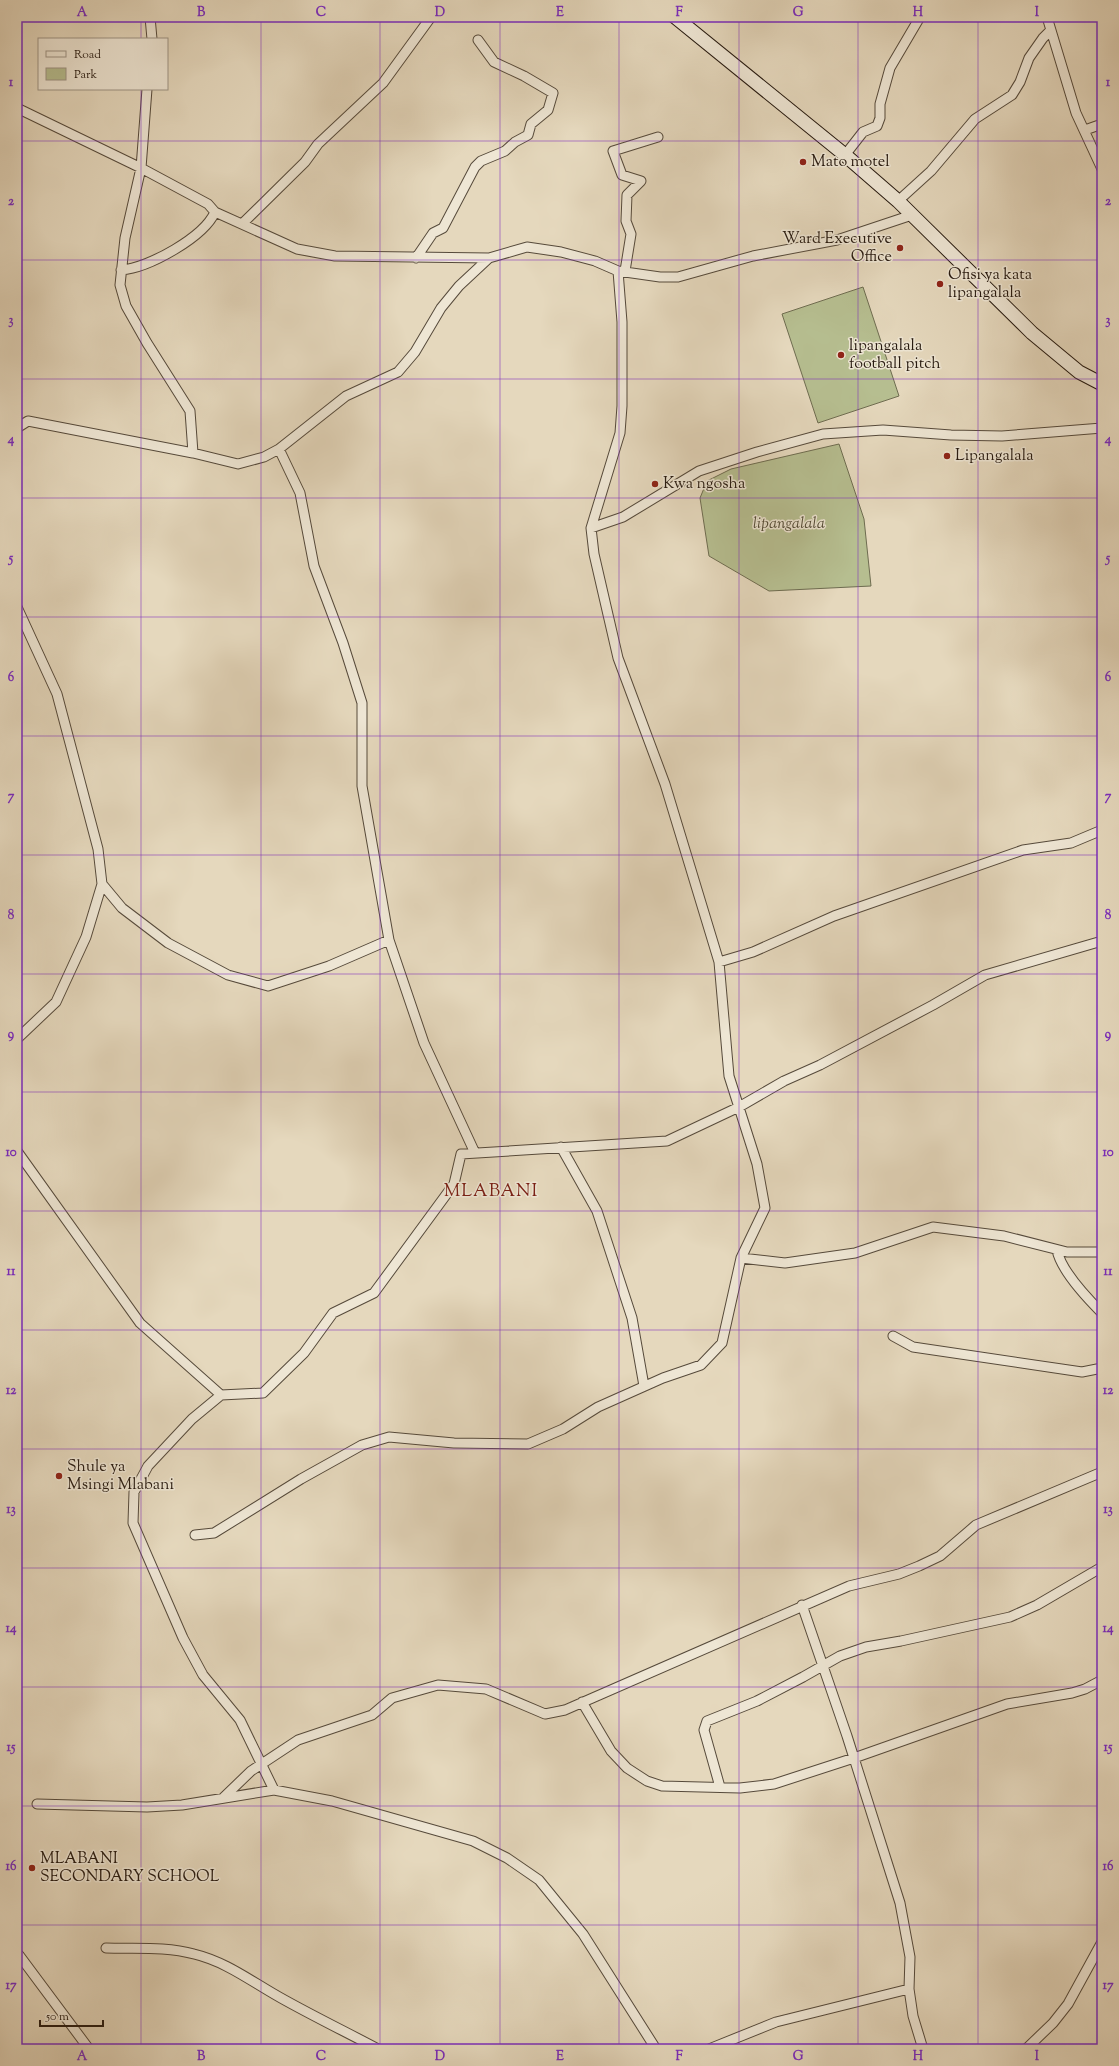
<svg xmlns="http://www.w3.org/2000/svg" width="1119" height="2066" viewBox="0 0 1119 2066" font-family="'Sorts Mill Goudy',serif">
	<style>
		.green { fill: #b6be90; stroke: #6e6c50 }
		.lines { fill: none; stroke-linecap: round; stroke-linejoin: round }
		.street-casing { stroke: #564a3b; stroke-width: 11 }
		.secondary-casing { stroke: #271a10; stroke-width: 15 }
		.street { stroke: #eee6d4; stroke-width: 9 }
		.secondary { stroke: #eee6d4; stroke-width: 13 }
		.grid { fill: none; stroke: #7b2cbf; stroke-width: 1; stroke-opacity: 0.55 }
		.poi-dot { fill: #8f2418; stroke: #eee6d4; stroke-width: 1.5 }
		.labels { text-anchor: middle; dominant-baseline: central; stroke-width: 3; stroke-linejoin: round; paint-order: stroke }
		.poi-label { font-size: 16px; fill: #271a10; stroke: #eee6d4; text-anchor: start }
		.park-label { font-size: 16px; font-style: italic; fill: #524b36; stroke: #eee6d4 }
		.quarter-label { font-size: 18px; letter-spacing: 1px; fill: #7a1f14; stroke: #eee6d4 }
		.neatline { fill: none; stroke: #7b2cbf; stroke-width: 1.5 }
		.grid-label { font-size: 13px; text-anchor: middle; font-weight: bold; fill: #7b2cbf }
	</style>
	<rect width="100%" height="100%" fill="#e5d8bd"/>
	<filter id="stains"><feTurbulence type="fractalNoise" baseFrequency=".005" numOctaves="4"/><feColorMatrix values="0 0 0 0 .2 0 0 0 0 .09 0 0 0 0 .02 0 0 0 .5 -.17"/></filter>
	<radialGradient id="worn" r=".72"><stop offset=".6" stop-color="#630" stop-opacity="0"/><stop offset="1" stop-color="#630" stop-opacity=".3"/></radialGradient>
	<path class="green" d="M863,287l36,109 -81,27 -36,-109z
		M839,444l25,75 7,67 -102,5 -60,-35 -9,-58 7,-17 24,-12z"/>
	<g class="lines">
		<defs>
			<path id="street" d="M150,17l2,22
				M1047,17l29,96 26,56
				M147,89l-6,79 -16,70 -5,47 6,21 21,37 43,68 3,42
				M17,108l124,60 67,36 7,8 82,37 38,7 154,2
				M1085,130l17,-6
				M845,155l18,-23 14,-6 3,-8v-14l10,-36 30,-51
				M898,201l33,-30 44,-52 37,-24 8,-13 9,-24 14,-20 7,-7
				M242,224l63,-62 13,-18 65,-61 48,-66
				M416,258l17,-25 10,-5 32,-61 6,-6 24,-10 10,-9 13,-7 3,-11 17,-14 5,-17 -29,-17 -30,-14 -16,-22
				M121,270c28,-2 83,-33 94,-58
				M625,271l6,-37 -5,-13 1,-26 14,-14 -19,-6 -9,-24 45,-14
				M17,428l11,-7 165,32 45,11 26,-7 15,-8 67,-53 52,-24 17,-20 26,-44 18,-22 30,-28 38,-11 34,5 34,9 23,10 42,6h18l75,-21 84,-16 75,-25
				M279,449l21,44 14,73 29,77 19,60v83l27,154 35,103 51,110
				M591,528l32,-11 76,-46 58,-19 66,-18 60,-4 68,5 51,1 100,-8
				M17,607l40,87 41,155 4,35 20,24 46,35 60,32 40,11 61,-20 60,-26
				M719,962l34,-10 81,-36 189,-66 48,-7 31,-13
				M17,1039l39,-37 30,-65 16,-53
				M561,1147l36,64 35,107 12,68
				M17,1151l123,172 81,72
				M1057,1250c4,21 30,48 45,63
				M741,1258l44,5 70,-10 78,-26 71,9 63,16h35
				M893,1336l20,11 169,25 20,-4
				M195,1535l19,-2 87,-54 61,-34 27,-8 65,6 74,1 35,-15 35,-22 65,-29 38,-13 21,-22 19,-85 24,-50 -8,-44 -28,-88 -10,-114 -54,-178 -47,-126 -24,-104 -3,-26 29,-95 2,-27v-84l-4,-51
				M802,1605l45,131 53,167 10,54 -1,32 4,27 10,33
				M582,1702l29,49 16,17 20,13 15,5 78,2 34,-4 80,-26 153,-54 65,-11 13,-4 17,-9
				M720,1787l-16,-57 3,-9 50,-20 46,-24 37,-21 26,-9 35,-6 109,-24 27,-12 65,-38
				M274,1790l-34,-70 -37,-45 -20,-37 -50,-115 1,-31 14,-26 44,-47 29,-24 42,-2 41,-40 29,-40 41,-20 80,-109 7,-30 206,-13 72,-34 45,-26 36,-16 113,-60 52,-30 117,-34
				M223,1798l28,-27 47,-31 74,-25 20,-17 46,-13 48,4 59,25 20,-4 284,-124 50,-12 20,-8 21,-10 36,-31 126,-53
				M37,1804l110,3 35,-2 92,-15 58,11 141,40 34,17 32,22 44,54 73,115
				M106,1948c29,1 60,-2 88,6 33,8 58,28 87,44 32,18 65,34 97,51
				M19,1955l70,94
				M709,2049l67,-27 133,-33
				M1026,2049l27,-26 15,-19 34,-62"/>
			<path id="secondary" d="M675,17l170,138 53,46 134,132 47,39 23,12"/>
		</defs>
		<use href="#street" class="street-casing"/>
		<use href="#secondary" class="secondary-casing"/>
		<use href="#street" class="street"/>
		<use href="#secondary" class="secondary"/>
	</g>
	<path class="grid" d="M141,17v22M261,17v2032M380,17v2032M500,17v2032M619,17v2032M739,17v2032M858,17v2032M978,17v2032M141,89v1960M17,141h1085M17,260h1085M17,379h1085M17,498h1085M17,617h1085M17,736h1085M17,855h1085M17,974h1085M17,1092h1085M17,1211h1085M17,1330h1085M17,1449h1085M17,1568h1085M17,1687h1085M17,1806h1085M17,1925h1085"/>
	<g class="poi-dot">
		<circle cx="803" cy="162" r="4"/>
		<circle cx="900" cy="248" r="4"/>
		<circle cx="940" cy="284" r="4"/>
		<circle cx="841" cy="355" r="4"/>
		<circle cx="947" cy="456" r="4"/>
		<circle cx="655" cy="484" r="4"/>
		<circle cx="59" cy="1476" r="4"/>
		<circle cx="32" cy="1868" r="4"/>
	</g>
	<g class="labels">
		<g class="poi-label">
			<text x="811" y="162">Mato motel</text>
			<text x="892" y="239" text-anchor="end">Ward Executive<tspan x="892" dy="18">Office</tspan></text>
			<text x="948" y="275">Ofisi ya kata<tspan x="948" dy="18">lipangalala</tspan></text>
			<text x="849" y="346">lipangalala<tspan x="849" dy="18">football pitch</tspan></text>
			<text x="955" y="456">Lipangalala</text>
			<text x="663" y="484">Kwa ngosha</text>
			<text x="67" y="1467">Shule ya<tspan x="67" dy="18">Msingi Mlabani</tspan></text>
			<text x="40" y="1859">MLABANI<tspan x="40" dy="18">SECONDARY SCHOOL</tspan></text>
		</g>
		<g class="park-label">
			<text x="789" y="524">lipangalala</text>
		</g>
		<g class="quarter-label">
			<text x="491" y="1192">MLABANI</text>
		</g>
	</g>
	<rect width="1119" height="2066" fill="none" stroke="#e5d8bd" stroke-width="44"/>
	<rect x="38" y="38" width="130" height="52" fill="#eee6d4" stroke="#9e9486"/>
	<rect x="46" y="51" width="20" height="6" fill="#eee6d4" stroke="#9e9486"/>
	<text x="74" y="58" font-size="12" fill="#271a10">Road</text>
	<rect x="46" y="68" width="20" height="12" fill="#b6be90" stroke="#9e9486"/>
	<text x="74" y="78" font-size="12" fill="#271a10">Park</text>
	<path d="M40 2020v6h63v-6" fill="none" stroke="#271a10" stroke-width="2"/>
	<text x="46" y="2020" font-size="12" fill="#271a10" stroke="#eee6d4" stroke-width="3" paint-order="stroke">50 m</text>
	<rect x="22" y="22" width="1075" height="2022" class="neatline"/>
	<g class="grid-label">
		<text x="82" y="16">A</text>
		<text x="201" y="16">B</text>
		<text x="321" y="16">C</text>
		<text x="440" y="16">D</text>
		<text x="560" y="16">E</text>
		<text x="679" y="16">F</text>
		<text x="798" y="16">G</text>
		<text x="918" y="16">H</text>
		<text x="1037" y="16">I</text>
		<text x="11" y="86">1</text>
		<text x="1108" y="86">1</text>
		<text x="11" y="205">2</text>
		<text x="1108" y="205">2</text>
		<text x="11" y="324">3</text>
		<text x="1108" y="324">3</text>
		<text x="11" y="443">4</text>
		<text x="1108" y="443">4</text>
		<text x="11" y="562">5</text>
		<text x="1108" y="562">5</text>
		<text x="11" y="681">6</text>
		<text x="1108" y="681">6</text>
		<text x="11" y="800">7</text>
		<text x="1108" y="800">7</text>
		<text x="11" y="919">8</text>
		<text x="1108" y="919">8</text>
		<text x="11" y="1038">9</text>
		<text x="1108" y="1038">9</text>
		<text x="11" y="1156">10</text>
		<text x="1108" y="1156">10</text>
		<text x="11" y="1275">11</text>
		<text x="1108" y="1275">11</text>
		<text x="11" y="1394">12</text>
		<text x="1108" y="1394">12</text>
		<text x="11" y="1513">13</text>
		<text x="1108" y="1513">13</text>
		<text x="11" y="1632">14</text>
		<text x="1108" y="1632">14</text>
		<text x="11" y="1751">15</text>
		<text x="1108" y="1751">15</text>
		<text x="11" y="1870">16</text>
		<text x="1108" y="1870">16</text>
		<text x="11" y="1989">17</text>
		<text x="1108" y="1989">17</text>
		<text x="82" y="2060">A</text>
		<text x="201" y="2060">B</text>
		<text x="321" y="2060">C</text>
		<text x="440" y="2060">D</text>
		<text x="560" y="2060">E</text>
		<text x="679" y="2060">F</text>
		<text x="798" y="2060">G</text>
		<text x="918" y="2060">H</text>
		<text x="1037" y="2060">I</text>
	</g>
	<rect width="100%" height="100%" filter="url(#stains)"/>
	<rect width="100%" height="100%" fill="url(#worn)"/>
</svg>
